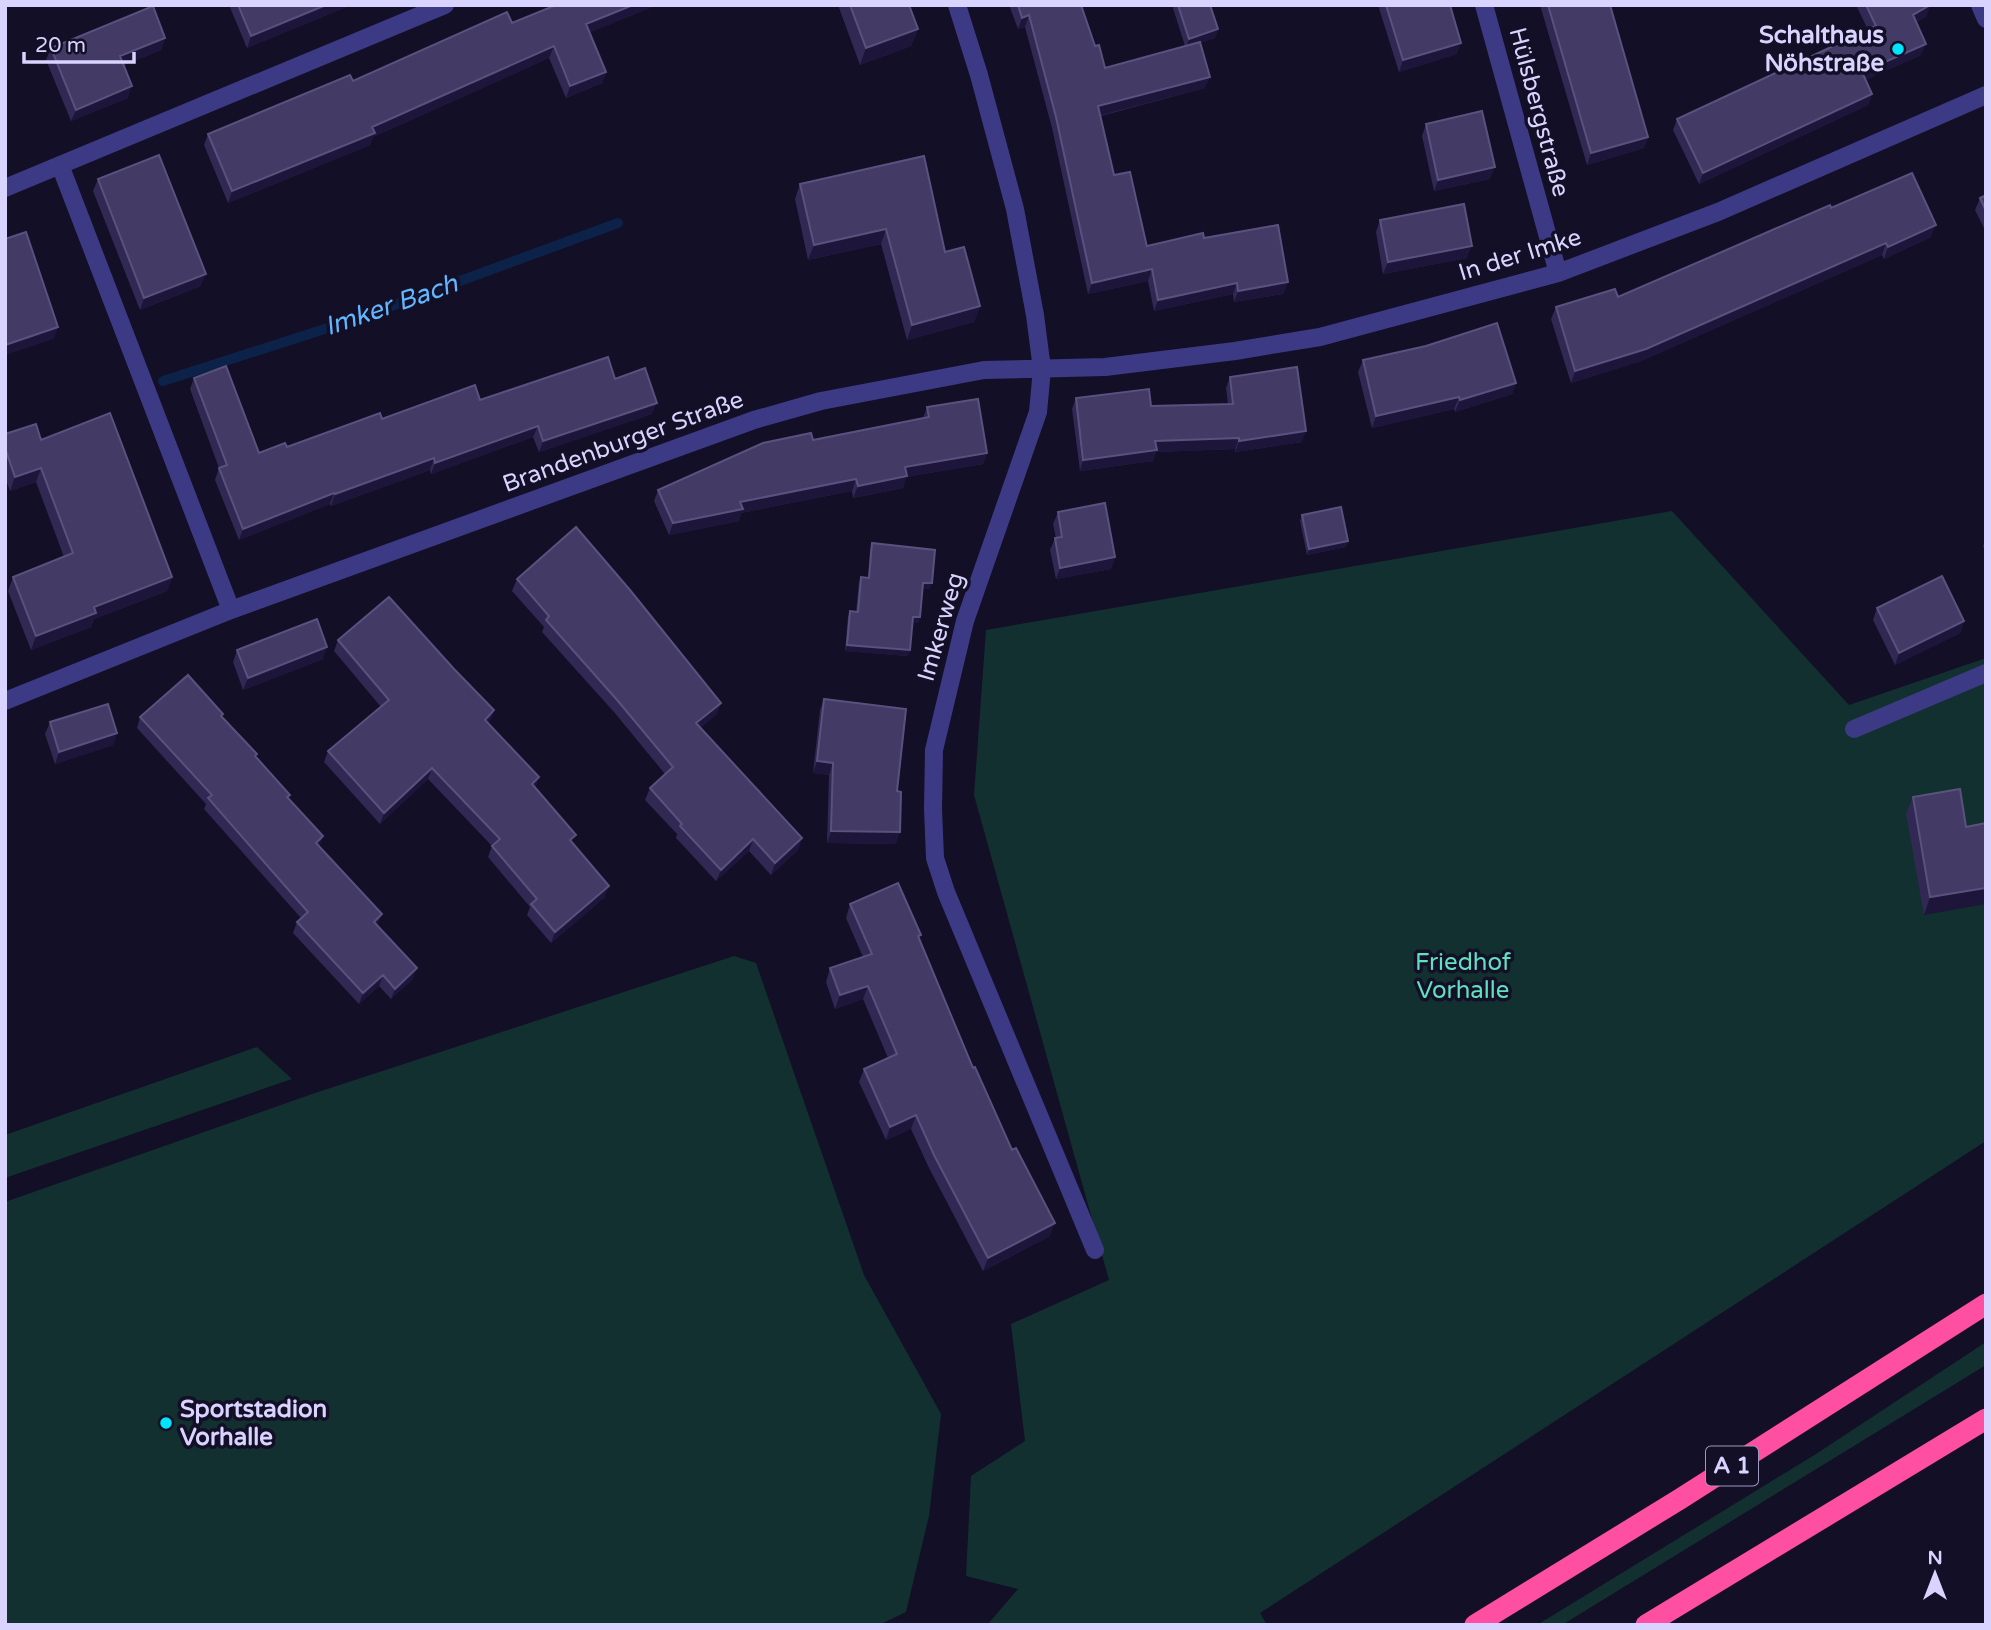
<svg xmlns="http://www.w3.org/2000/svg" width="1991" height="1630" viewBox="0 0 1991 1630" font-family="'Varela Round',sans-serif">
	<style>
		.green { fill: #12302f }
		.lines { fill: none; stroke-linecap: round; stroke-linejoin: round }
		.stream { stroke: #0c2248; stroke-width: 10 }
		.street { stroke: #3d3a85; stroke-width: 18 }
		.highway { stroke: #ff4fa3; stroke-width: 21 }
		.wall { fill: #312854 }
		.shaded-wall { fill: #1d163a }
		.building { fill: #433a66; stroke: #5a527e; stroke-width: 2 }
		.poi-dot { fill: #00e5ff; stroke: #130f26; stroke-width: 2.5 }
		.labels { text-anchor: middle; dominant-baseline: central; stroke-width: 7; stroke-linejoin: round; paint-order: stroke }
		.shield { fill: #130f26; stroke: #9e99be; stroke-width: 2 }
		.shield-label { font-size: 23px; font-weight: bold; fill: #d9d4ff }
		.poi-label { font-size: 24px; font-weight: bold; fill: #d9d4ff; stroke: #130f26; text-anchor: end }
		.street-label { font-size: 24px; fill: #d9d4ff; stroke: #130f26 }
		.park-label { font-size: 24px; fill: #5fe0c0; stroke: #130f26 }
		.water-label { font-size: 26px; font-style: italic; fill: #62b6ff; stroke: #130f26 }
	</style>
	<rect width="100%" height="100%" fill="#130f26"/>
	<path class="green" d="M1672,511l177,194 137,-47v483l-726,472 7,12h-280l31,-36 -52,-13 5,-100 54,-35 -14,-117 98,-44 -135,-485 12,-165z
		M734,956l22,7 108,312 77,139 -12,102 -23,96 -27,13h-874v-423l307,-108z
		M257,1047l35,32 -287,99v-43z
		M1986,1342v23l-424,260h-25l279,-171z"/>
	<g class="lines">
		<path class="stream" d="M163,381l196,-63 259,-95"/>
		<path class="street" d="M957,5l22,70 36,134 20,106 7,54 -4,43 -73,209 -31,129 -1,59 2,49 11,34 149,358
			M1484,5l74,268
			M1980,5l6,14
			M60,165l171,445
			M5,188l440,-183
			M5,701l226,-91 523,-190 67,-19 163,-31 121,-3 130,-16 85,-14 238,-64 160,-61 268,-117
			M1854,729l132,-56"/>
		<path class="highway" d="M1475,1625l205,-126 306,-195
			M1646,1625l340,-206"/>
	</g>
	<path class="wall" d="M229,5h122l-104,43z
		M838,5h71l9,24 -7,17 -51,19z
		M1009,5h72l14,41 10,22 80,-22 -13,-41h38l8,24 -3,9 -15,5 5,45 -104,28 13,59 33,71 57,-8 84,44 -5,12 -49,8 -1,-8 -79,17 -6,-30 -60,13 -36,-166 -27,-101 -7,2z
		M1378,5h72l7,49 -58,18z
		M1540,5h70l38,132 -4,11 -57,17z
		M1856,5h74l-4,12 -10,5 5,33 -56,25 7,14 -4,11 -169,79 -26,-54 4,-11 191,-89z
		M590,33l16,39 -4,11 -36,15 -17,-40 -176,79 -3,8 -142,58 -24,-58 4,-11 145,-53z
		M165,38l-4,12 -37,15 4,33 -57,23 -25,-61 5,-12z
		M1426,124l64,55 -56,12 -12,-55z
		M98,179l103,107 -61,24 -47,-119z
		M800,184l145,68 35,54 -6,16 -67,18 -26,-96 -73,16 -13,-61z
		M1986,195v37l-11,-22 5,-12z
		M1831,208l100,29 -47,22 -2,-4 -241,106 -70,22 -20,-64 5,-12 62,-10z
		M1380,220l87,38 -84,16 -7,-42z
		M1363,360l153,23 -4,11 -57,18 -1,-3 -82,19 -14,-56z
		M1230,377l72,65 -67,10v-3l-79,3 -3,9 -73,10 -8,-62 4,-11 75,8 77,-2 -2,-16z
		M194,378l65,75 28,-6 95,-28 98,-19 135,-21 37,35 -113,38 -6,-15 -102,37 -1,-4 -99,36 -1,-2 -91,36 -24,-60 4,-12 -29,-79z
		M927,407l60,46 -4,11 -77,13 -3,11 -50,10 -1,-7 -111,22 -2,8 -70,14 -15,-34 4,-11 155,-50 110,-22z
		M5,434l36,6 131,137 -5,14 -73,28 -3,8 -60,23 -23,-59 5,-14 51,-20 -28,-75 -26,9 -5,-14z
		M1058,512l57,45 -4,12 -55,10 -6,-29 5,-12h1l-3,-14z
		M1302,515l46,26 -2,6 -39,8 -7,-34z
		M1986,539v13l-3,-6z
		M872,543l58,46h-7l-3,28 -2,6h-5l-5,33 -63,-5 3,-34 2,-6h6l3,-28 2,-6 7,1 2,-29z
		M517,579l200,135 -17,14 102,110 -4,12 -27,25 -22,-24 -33,30 -40,-43 1,-4 -32,-34 5,-12 15,-14 -51,-62 -72,-80 2,-5 -32,-36z
		M1877,608l87,13 -4,12 -65,32 -22,-45z
		M338,640l116,29 40,41 -4,11 -2,2 51,54 -4,11 38,55 32,54 -54,46 -24,-28 3,-8 -42,-50 4,-11 -64,-67 -48,45 -56,-62 4,-11 53,-44 -47,-56z
		M237,650l86,9 -80,31 -10,-28z
		M824,699l73,92 -1,53 -69,-1 2,-68 -16,-2 7,-63z
		M140,717h82l33,40 35,38 -2,3 35,38 -4,11 59,77 -1,1 36,54 -22,20 -12,-13 -20,18 -66,-71 4,-11 4,-4 -97,-109 2,-5 -69,-76z
		M50,722l67,11 -4,12 -58,19 -10,-30z
		M1913,797l53,30 -42,88 -18,-101z
		M850,904l71,31 -2,4 54,129 77,168 -67,35 -54,-103 -18,-39 -25,11 -27,-58 5,-13 24,-11 -25,-59 -28,10 -9,-27 4,-14 33,-11 -17,-39z"/>
	<path class="shaded-wall" d="M326,5h25l-104,43 4,-12z
		M633,5h25l-76,31 4,-12z
		M1931,5l-5,12 -17,9 4,-11z
		M1029,15l-4,12 -7,2 4,-11z
		M918,29l-7,17 -51,19 6,-17z
		M1218,29l-3,9 -29,10 3,-9z
		M165,38l-4,12 -45,18 4,-12z
		M1461,43l-4,11 -58,18 4,-12z
		M1926,44l-5,11 -63,28 4,-11z
		M554,46l-5,12 -176,79 -3,8 -142,58 4,-12z
		M606,72l-4,11 -36,15 4,-12z
		M1210,77l-5,11 -111,29 4,-11z
		M132,86l-4,12 -57,23 5,-11z
		M1872,94l-4,11 -169,79 4,-11z
		M1648,137l-4,11 -57,17 4,-12z
		M1495,167l-5,12 -56,12 4,-11z
		M1936,225l-5,12 -47,22 4,-12z
		M886,229l-5,15 -73,16 6,-15z
		M1886,243l-4,12 -241,106 -70,22 4,-12z
		M1472,246l-5,12 -84,16 5,-12z
		M1152,269l-4,12 -60,13 4,-11z
		M206,274l-5,12 -61,24 4,-12z
		M1288,282l-5,12 -49,8 4,-11z
		M1237,283l-4,11 -79,17 4,-11z
		M980,306l-6,16 -67,18 5,-15z
		M58,327l-4,12 -49,16v-10z
		M1516,383l-4,11 -57,18 5,-12z
		M1459,397l-5,12 -82,19 4,-12z
		M657,403l-5,11 -113,38 4,-11z
		M538,426l-5,11 -102,37 4,-11z
		M1306,431l-4,11 -67,10 4,-11z
		M1239,438l-4,11 -79,3 -3,9 -73,10 3,-11 72,-19z
		M987,453l-4,11 -77,13 -3,11 -50,10 5,-12 47,-19z
		M434,458l-4,12 -99,36 4,-12z
		M41,468l-5,14 -26,9 5,-14z
		M856,479l-4,12 -111,22 -2,8 -70,14 4,-12 67,-21z
		M334,493l-4,11 -91,36 4,-11z
		M1348,541l-2,6 -39,8 2,-6z
		M1115,557l-4,12 -55,10 4,-11z
		M172,577l-5,14 -73,28 -3,8 -60,23 5,-14 58,-29z
		M923,583h9l-2,6h-9z
		M913,617h7l-2,6h-7z
		M1964,621l-4,12 -65,32 4,-12z
		M847,645l63,5 -2,6 -63,-5z
		M327,647l-4,12 -80,31 5,-12z
		M721,703l-4,11 -25,21 4,-12z
		M494,710l-4,11 -9,10 4,-11z
		M117,733l-4,12 -58,19 4,-12z
		M817,761l16,2 -4,12 -16,-2z
		M432,768l-4,11 -48,45 4,-11z
		M539,777l-4,12 -3,-5z
		M831,831l69,1 -4,12 -69,-1z
		M323,836l-4,11 -3,-4z
		M802,838l-4,12 -27,25 4,-12z
		M753,839l-4,12 -33,30 5,-11z
		M609,886l-4,11 -54,46 4,-11z
		M1986,888v16l-62,11 6,-18z
		M382,914l-4,10 -8,9 4,-11z
		M417,968l-4,11 -22,20 4,-10z
		M383,975l-4,11 -20,18 4,-11z
		M868,986l-5,13 -28,10 5,-14z
		M916,1115l-5,14 -25,11 4,-13z
		M1055,1223l-5,13 -67,35 5,-13z"/>
	<path class="building" d="M238,5h88l-75,31z
		M556,5h77l-47,19 20,48 -36,14 -16,-40 -182,81 3,6 -143,58 -24,-57 142,-59 3,6 154,-69 5,11z
		M850,5h59l9,24 -52,19z
		M1018,5h63l14,41 4,-1 6,23 95,-26 10,35 -112,29 16,69 16,-3 17,75v-1l56,-13 1,5 74,-13 10,57 -50,9 -1,-8 -79,17 -6,-31 -60,14 -36,-166 -27,-102 -7,3z
		M1178,5h32l8,24 -29,10z
		M1386,5h64l11,38 -58,17z
		M1548,5h62l38,132 -57,16z
		M1866,5h64l-17,10 13,29 -64,28 10,22 -169,79 -26,-54 199,-93z
		M153,6l12,32 -45,18 12,30 -56,24 -25,-62z
		M1482,111l13,56 -57,13 -12,-56z
		M159,155l47,119 -62,24 -46,-119z
		M924,156l21,96 19,-5 16,59 -68,19 -26,-96 -72,16 -14,-61z
		M1912,173l24,52 -48,22 -2,-4 -240,106 -71,22 -19,-64 59,-18 3,8 212,-92 1,3z
		M1986,195v16l-6,-13z
		M1464,204l8,42 -84,16 -8,-42z
		M26,232l32,95 -53,18v-106z
		M1497,323l19,60 -56,17 -1,-3 -83,19 -13,-56 63,-14z
		M608,357l7,22 30,-11 12,35 -114,38 -5,-15 -103,37 -1,-5 -99,36 -1,-1 -91,36 -24,-61 8,-3 -33,-87 32,-12 33,87 26,-10 2,4 93,-34 2,6 93,-34 5,15z
		M1297,367l9,64 -67,10v-3l-84,3 2,9 -74,10 -7,-62 73,-9 2,17 82,-2 -3,-27z
		M978,399l9,54 -82,14 2,9 -49,10 -2,-7 -116,23 3,7 -70,14 -15,-33 105,-47 48,-10 2,7 116,-23 -2,-10z
		M110,413l62,164 -78,30 2,6 -60,23 -23,-59 60,-24 -32,-85 -26,9 -10,-29v-14l31,-10 5,16z
		M1105,503l10,54 -55,11 -5,-30 7,-1 -4,-25z
		M1341,507l7,34 -39,8 -7,-34z
		M576,527l54,63 91,113 -25,20 106,115 -27,25 -22,-24 -32,31 -41,-44 2,-2 -32,-36 23,-21 -55,-66 -72,-81 3,-4 -32,-37z
		M872,543l63,7 -3,33h-9l-3,34h-7l-3,33 -63,-5 3,-34 8,1 3,-35 8,1z
		M1942,576l22,45 -65,32 -22,-45z
		M389,597l65,72 40,41 -9,10 54,57 -7,7 44,51 -6,5 39,46 -54,46 -24,-28 6,-5 -45,-53 8,-7 -68,-71 -48,45 -56,-62 61,-51 -51,-60z
		M317,619l10,28 -79,31 -11,-28z
		M188,675l35,39 -2,2 36,38 -2,2 35,39 -3,2 36,39 -7,7 66,71 -8,8 43,46 -22,21 -12,-14 -20,18 -66,-71 11,-10 -100,-114 4,-3 -72,-78z
		M824,699l82,10 -9,82 4,1 -1,40 -69,-1 2,-68 -16,-2z
		M108,704l9,29 -58,19 -9,-30z
		M1960,789l6,38 20,-4v65l-56,9 -17,-100z
		M898,883l23,52 -3,1 55,132 2,-1 37,83 4,-2 39,75 -67,35 -54,-103 -18,-40 -26,12 -26,-58 33,-15 -29,-68 -28,9 -10,-27 42,-14 -22,-50z"/>
	<g class="poi-dot">
		<circle cx="1898" cy="49" r="7"/>
		<circle cx="166" cy="1423" r="7"/>
	</g>
	<g class="labels">
		<rect class="shield" x="1706" y="1446.5" width="52" height="39" rx="5"/>
		<g class="shield-label">
			<text x="1732" y="1466">A 1</text>
		</g>
		<g class="poi-label">
			<text x="1884" y="35">Schalthaus<tspan x="1884" dy="28">Nöhstraße</tspan></text>
			<text x="180" y="1409" text-anchor="start">Sportstadion<tspan x="180" dy="28">Vorhalle</tspan></text>
		</g>
		<g class="street-label">
			<text transform="translate(1539 112) rotate(75)">Hülsbergstraße</text>
			<text transform="translate(1520 255) rotate(-17)">In der Imke</text>
			<text transform="translate(623 442) rotate(-20)">Brandenburger Straße</text>
			<text transform="translate(941 627) rotate(-74)">Imkerweg</text>
		</g>
		<g class="park-label">
			<text x="1463" y="962">Friedhof<tspan x="1463" dy="28">Vorhalle</tspan></text>
		</g>
		<g class="water-label">
			<text transform="translate(391 305) rotate(-19)">Imker Bach</text>
		</g>
	</g>
	<rect width="1991" height="1630" fill="none" stroke="#d9d4ff" stroke-width="14"/>
	<g transform="translate(1935 1574)" stroke="#130f26" stroke-width="5" paint-order="stroke">
	<path d="M0-5L12 26L0 18L-12 26Z" fill="#d9d4ff"/>
	<text y="-10" font-size="19" font-weight="bold" text-anchor="middle" fill="#d9d4ff">N</text>
	</g>
	<path d="M24 52v10h110v-10" fill="none" stroke="#d9d4ff" stroke-width="3.5"/>
	<text x="35" y="52" font-size="21" fill="#d9d4ff" stroke="#130f26" stroke-width="5" paint-order="stroke">20 m</text>
</svg>
